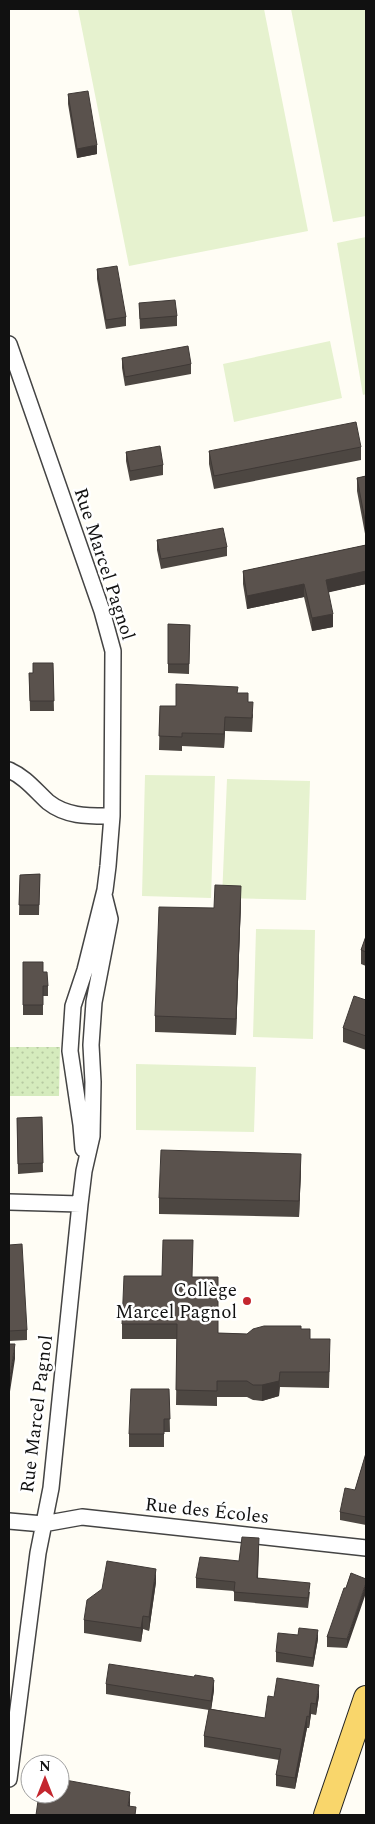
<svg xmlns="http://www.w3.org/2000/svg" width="375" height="1824" viewBox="0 0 375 1824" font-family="Spectral,serif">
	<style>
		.grass { fill: url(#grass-dots) }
		.pitch { fill: #e6f2cf }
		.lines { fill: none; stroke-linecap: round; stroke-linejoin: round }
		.street-casing { stroke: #444; stroke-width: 18 }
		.primary-casing { stroke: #222; stroke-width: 26 }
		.street { stroke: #fff; stroke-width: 15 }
		.primary { stroke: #f9d66b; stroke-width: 24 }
		.wall { fill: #4d4742 }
		.shaded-wall { fill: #3f3936 }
		.building { fill: #5a524d; stroke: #3f3936 }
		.poi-dot { fill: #c4262e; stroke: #fff; stroke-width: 2 }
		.labels { text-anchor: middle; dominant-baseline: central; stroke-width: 5; stroke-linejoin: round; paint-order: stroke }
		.street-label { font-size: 19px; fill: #111; stroke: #fff }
		.poi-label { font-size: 19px; fill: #111; stroke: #fff; text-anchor: end }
	</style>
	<defs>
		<pattern id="grass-dots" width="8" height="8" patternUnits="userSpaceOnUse" patternTransform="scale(1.25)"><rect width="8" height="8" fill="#d5ebbd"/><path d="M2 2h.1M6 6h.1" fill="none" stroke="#b6c8a1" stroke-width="1.8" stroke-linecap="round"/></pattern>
	</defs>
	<rect width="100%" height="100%" fill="#fffdf5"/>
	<path class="grass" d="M9,1047h51l-1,49h-50z"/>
	<path class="pitch" d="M78,9h186l44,222 -179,35z
		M291,9h75v207l-33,6z
		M366,237v157l-3,1 -26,-152z
		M330,341l12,57 -108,24 -11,-58z
		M145,775l70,1 -4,122 -69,-2z
		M227,779l83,2 -4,119 -84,-2z
		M256,929l59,1 -2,109 -60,-2z
		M136,1064l120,3 -2,65 -118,-2z"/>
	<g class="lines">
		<defs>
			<path id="street" d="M9,344l93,267 11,40 -1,165 -4,50 -3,24 -20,80 -12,36 -3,45 11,74 2,24
				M9,770c16,7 26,20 39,32 19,15 41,14 64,14
				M9,1202l71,2
				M9,1521l34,3 39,-7 284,31
				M9,1779l29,-226 13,-65 29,-284 4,-33 8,-35 1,-54 -2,-37 3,-43 16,-83 -6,-24"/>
			<path id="primary" d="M326,1815l40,-117"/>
		</defs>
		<use href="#street" class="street-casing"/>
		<use href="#primary" class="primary-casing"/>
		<use href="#street" class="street"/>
		<use href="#primary" class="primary"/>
	</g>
	<path class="wall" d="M68,94l29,60 -20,4 -9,-54z
		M97,269l29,48v9l-20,3 -9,-50z
		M139,303l38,13v10l-37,3z
		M122,358l69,6v10l-66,12 -3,-18z
		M361,447v13l-147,29 -5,-25v-13z
		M126,452l37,13v10l-33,6 -4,-20z
		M366,476v63l-9,-48v-13z
		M157,540l70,7v9l-66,13 -4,-19z
		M366,545v39l-38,8 5,35 -21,4 -8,-34 -57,12 -4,-25v-13z
		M168,624l22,1 -1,49 -21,-1z
		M53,663l1,48h-24l-1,-38h4z
		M238,693l10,9 5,13 -1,17 -27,-1 -1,17 -42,-2v5l-23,-1 1,-44h16z
		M40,874l-1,41h-20l1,-40z
		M241,902l-5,133 -81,-3v-16l59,-108z
		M366,936v30l-5,-2v-14z
		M23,962l20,10 5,14v10h-5v19h-20z
		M366,1000v50l-23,-8v-14z
		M42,1117l1,55 -25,2 -1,-56z
		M301,1170l-2,47 -140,-3v-16z
		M9,1245l18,85v10l-18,1z
		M193,1277l25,56 29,1 54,-5 9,10 20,15 -1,34 -49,-1 -1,9 -17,5 -9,-1 -6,-3h-30v9l-41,-1 1,-66h-55v-15z
		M169,1389l1,43h-6v15h-35v-13z
		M366,1453v72l-26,-5v-8l15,-22z
		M259,1547l-1,31 52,14 -2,16 -74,-7v-10l-38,-3v-10l43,-17z
		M351,1573l-4,75 -20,-1v-10l19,-49z
		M156,1582l-7,49 -6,-2 -2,13 -57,-9v-13z
		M318,1639l-5,28 -37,-5v-10z
		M213,1680l1,10 -3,19 54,9 9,-21 45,-1 -3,19 -5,-1 -2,14h-2l-12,61 -19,-3v-11l3,-15 -75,-13v-11l5,-26 -103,-16v-10z"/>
	<path class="shaded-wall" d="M97,145v9l-20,4v-9z
		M366,571v13l-40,9v-13z
		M304,584v13l-57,12v-13z
		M333,614v13l-21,4v-13z
		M225,717v14l-1,17v-14z
		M241,886v16l-5,133v-16z
		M301,1154v16l-2,47v-16z
		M15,1344v15l-6,39v-15z
		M280,1372l-1,24 -17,5v-16z
		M156,1569v13l-7,49v-14z
		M366,1583v10l-19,55v-9z
		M143,1616v13l-2,13v-14z
		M318,1630v9l-5,28v-9z
		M214,1680v10l-3,21v-10z
		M319,1685v11l-3,19v-11z
		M311,1703v11l-2,14v-11z
		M307,1716v12l-12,61v-11z
		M130,1792v15l-2,-1z"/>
	<path class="building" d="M88,91l9,54 -20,4 -9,-55z
		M117,266l9,51 -20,3 -9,-51z
		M175,300l2,16 -37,3 -1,-16z
		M188,346l3,18 -66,13 -3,-19z
		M356,422l5,25 -147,29 -5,-25z
		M160,446l3,19 -33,6 -4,-19z
		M366,476v50l-9,-48z
		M223,528l4,19 -66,12 -4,-19z
		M366,545v26l-40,9 7,34 -21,4 -8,-34 -57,12 -4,-25z
		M168,624l22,1 -1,39h-21z
		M33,663h20l1,38h-24l-1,-28h4z
		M176,684l62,3 -1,6h11v9h5l-1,16 -27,-1 -1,17 -42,-1v4l-23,-1 1,-30h16z
		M40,874l-1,31h-20l1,-30z
		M215,885l26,1 -5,133 -81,-3 4,-109 55,1z
		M366,936v16l-5,-2z
		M23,962h20v10h4l1,14h-5v19h-20z
		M354,996l12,4v36l-23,-8z
		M42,1117l1,46 -25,1 -1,-46z
		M161,1150l140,4 -2,47 -140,-3z
		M163,1240h30l-1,37h26v56l29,1 6,-5 11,-3h37v3h9v10h20l-1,33h-49l-1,9 -17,4h-9l-6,-4h-30v10l-41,-1 1,-66h-55l2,-48h38z
		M22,1244l5,86 -18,1v-86z
		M9,1344h6l-6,39z
		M131,1389h38l1,30h-6v15h-35z
		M366,1453v64l-26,-5 5,-24 10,2z
		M242,1537l17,1 -2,40 53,5 -2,15 -74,-6 1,-10 -39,-4 4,-21 39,4z
		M107,1561l49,8 -7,48 -6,-1 -2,12 -57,-8 3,-20 15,-11z
		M351,1573l15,6v4l-19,56 -20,-2 17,-49h2z
		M299,1628l19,2 -5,28 -37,-6 2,-19 20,2z
		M109,1664l85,13 1,-2 18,3v2h1l-3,21 -105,-17z
		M277,1678l42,7 -3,19 -5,-1 -2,14 -2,-1 -12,62 -19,-3 5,-26 -77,-13 5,-27 56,9 3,-22 6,1z
		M60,1779l70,13 -2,14 8,1 -1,8h-99l3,-21h21z"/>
	<circle class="poi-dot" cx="247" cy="1301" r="5"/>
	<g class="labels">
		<g class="street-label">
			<text transform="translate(104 564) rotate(72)">Rue Marcel Pagnol</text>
			<text transform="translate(37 1414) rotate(-83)">Rue Marcel Pagnol</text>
			<text transform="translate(207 1511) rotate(6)">Rue des Écoles</text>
		</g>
		<g class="poi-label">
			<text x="237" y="1290">Collège<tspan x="237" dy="22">Marcel Pagnol</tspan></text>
		</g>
	</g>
	<rect width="375" height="1824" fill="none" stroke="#111111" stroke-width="20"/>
	<g transform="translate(45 1779)"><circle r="24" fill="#ffffff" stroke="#a0a0a0"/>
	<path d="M0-4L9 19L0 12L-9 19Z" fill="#c4262e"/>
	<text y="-8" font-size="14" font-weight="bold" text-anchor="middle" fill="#111111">N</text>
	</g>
</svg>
